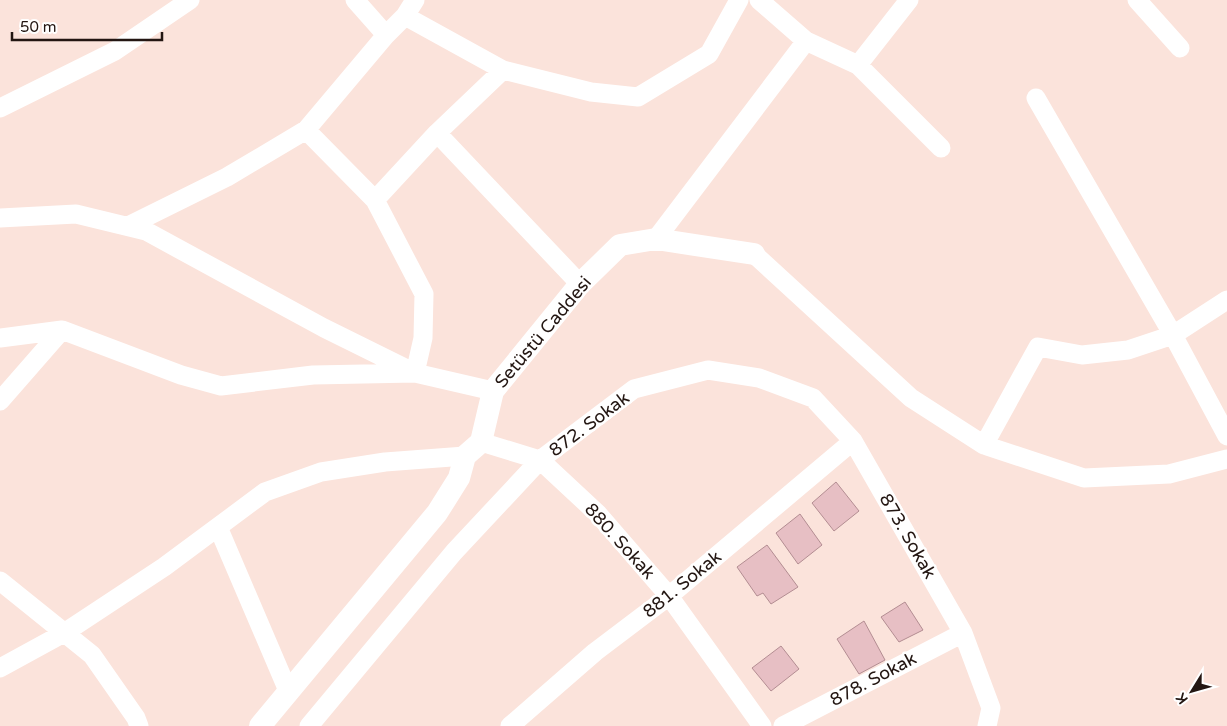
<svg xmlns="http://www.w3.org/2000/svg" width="1227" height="726" viewBox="0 0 1227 726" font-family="'Varela Round',sans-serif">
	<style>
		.building { fill: #e7bfc4; stroke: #b38d92 }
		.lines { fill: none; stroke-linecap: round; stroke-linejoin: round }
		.minor { stroke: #fff; stroke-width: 19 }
		.tertiary { stroke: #fff; stroke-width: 22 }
		.labels { text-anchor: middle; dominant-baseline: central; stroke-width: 5; stroke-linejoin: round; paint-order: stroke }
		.street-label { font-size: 18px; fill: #231612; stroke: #fff }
	</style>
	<rect width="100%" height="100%" fill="#fbe3db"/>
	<path class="building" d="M836,482l23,29 -25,20 -22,-28z
		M800,514l22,31 -24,19 -22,-31z
		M767,545l31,42 -27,17 -8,-11 -6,3 -20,-29z
		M905,602l18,28 -24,12 -18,-25z
		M864,621l21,39 -26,14 -22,-35z
		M781,646l18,23 -28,22 -19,-23z"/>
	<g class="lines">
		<path class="minor" d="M355,0l31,35
			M759,0l47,41 52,24 83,83
			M1137,0l43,48
			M405,16l98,54 88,22 47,5 71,-43 30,-54
			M858,65l51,-65
			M1036,98l137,237 54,101
			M0,108l115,-57 75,-51
			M437,133l143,151
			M375,200l62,-67 66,-63
			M0,218l76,-4 70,17 178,97 91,45 8,-35 1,-44 -49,-94 -69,-70
			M128,226l99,-49 79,-47 80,-95 19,-19 10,-16
			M656,239l150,-198
			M754,254l157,144 73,47 100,33 85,-4 58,-15
			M0,338l62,-8 119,45 40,11 92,-11 102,-2 78,18
			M0,401l62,-71
			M481,442l59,18 58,54 71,82 93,130
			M984,445l54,-98 44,8 46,-5 45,-15 54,-35
			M218,527l71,166
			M0,581l92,74 44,63 3,8
			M0,668l64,-35 100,-66 101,-75 56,-20 64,-10 80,-6
			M309,726l145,-174 86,-92 94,-71 74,-19 51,8 54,20 40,43 110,192 28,75 -4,18
			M510,726l85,-74 74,-56 184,-155
			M783,726l180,-93"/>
		<path class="tertiary" d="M260,726l177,-213 22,-35 6,-22 16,-14 12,-51 87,-107 40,-39 36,-6 98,15"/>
	</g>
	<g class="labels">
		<g class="street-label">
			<text transform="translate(543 332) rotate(-50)">Setüstü Caddesi</text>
			<text transform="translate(589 424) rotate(-37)">872. Sokak</text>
			<text transform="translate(908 536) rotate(60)">873. Sokak</text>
			<text transform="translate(620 541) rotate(48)">880. Sokak</text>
			<text transform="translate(682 584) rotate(-39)">881. Sokak</text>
			<text transform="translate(873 679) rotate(-28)">878. Sokak</text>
		</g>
	</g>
	<g transform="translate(1192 691) rotate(233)" stroke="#ffffff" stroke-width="4" paint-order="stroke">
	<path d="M0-4L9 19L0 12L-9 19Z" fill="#231612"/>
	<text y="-8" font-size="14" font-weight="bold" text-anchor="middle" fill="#231612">K</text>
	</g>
	<path d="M12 32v8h150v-8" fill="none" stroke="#231612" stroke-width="2.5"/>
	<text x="20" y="32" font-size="15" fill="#231612" stroke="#ffffff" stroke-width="4" paint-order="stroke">50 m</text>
</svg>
